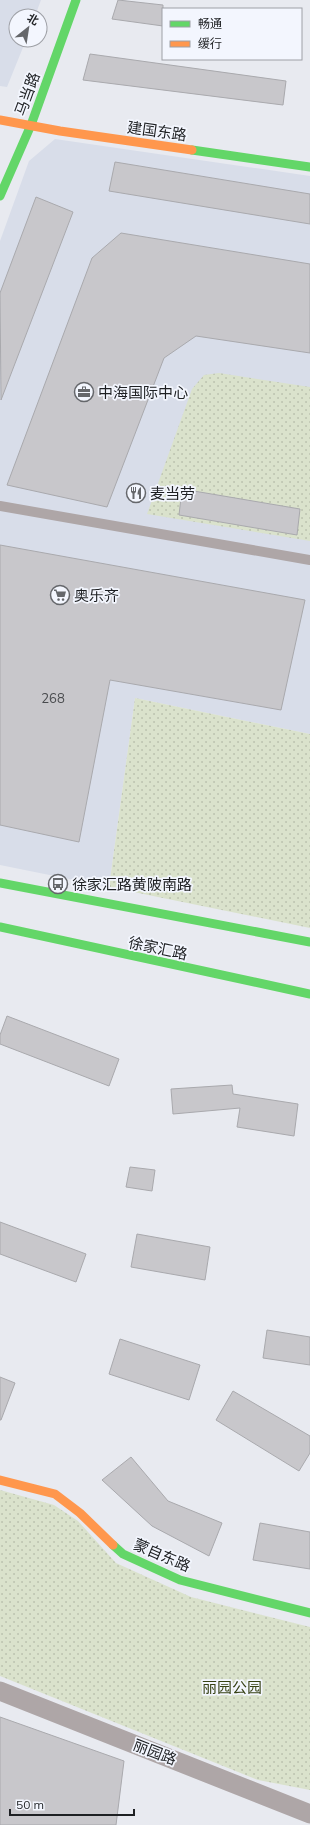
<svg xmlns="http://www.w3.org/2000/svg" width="310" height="1825" viewBox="0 0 310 1825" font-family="Mulish,'Noto Sans SC',sans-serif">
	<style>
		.built { fill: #d8dde9 }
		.grass { fill: url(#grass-dots) }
		.building { fill: #c8c7cb; stroke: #a9a9ad }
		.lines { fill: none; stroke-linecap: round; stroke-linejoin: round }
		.lane { stroke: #aea6a7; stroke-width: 10 }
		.street { stroke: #aea6a7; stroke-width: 19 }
		.fast { stroke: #63d668; stroke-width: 9 }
		.slow { stroke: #ff974d; stroke-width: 9 }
		.labels { text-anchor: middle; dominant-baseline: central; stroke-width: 3.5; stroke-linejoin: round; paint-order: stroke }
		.number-label { font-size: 13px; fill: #484a4d }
		.street-label { font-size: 15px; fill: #1e2023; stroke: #f3f6fe }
		.poi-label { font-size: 15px; fill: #1e2023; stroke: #f3f6fe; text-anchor: start }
		.park-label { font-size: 15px; fill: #374215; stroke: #f3f6fe }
	</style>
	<defs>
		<pattern id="grass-dots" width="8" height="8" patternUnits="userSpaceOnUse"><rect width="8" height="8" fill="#dae2cc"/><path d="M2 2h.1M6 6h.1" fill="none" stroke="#bbc2af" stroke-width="1.8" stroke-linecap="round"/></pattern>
	</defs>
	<rect width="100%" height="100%" fill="#e8eaf0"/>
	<path class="built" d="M0,0h41l-6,16h-19v24h10l-19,47 -7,-1z
		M55,139l255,37v558l-175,-36 -26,189 -109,-22v-624l29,-80z"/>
	<path class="grass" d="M219,373l91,14v154l-163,-27 45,-125 12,-14z
		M135,698l175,36v194l-201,-41z
		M0,1490l54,15 24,16 38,42 75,34 119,30v163l-52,-10 -258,-104z"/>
	<path class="building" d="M118,0l45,5v21l-51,-7z
		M90,54l196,27 -3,24 -200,-25z
		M115,162l195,32v30l-201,-33z
		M36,197l37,15 -72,188 -1,-107z
		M121,233l189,31v89l-114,-17 -32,22 -57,149 -100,-22 85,-227z
		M182,489l118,20 -3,26 -118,-20z
		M0,545l305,55 -24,110 -171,-30 -31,162 -79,-17z
		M7,1016l112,43 -10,27 -109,-42v-9z
		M232,1085l1,9 65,10 -4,32 -57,-9 3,-19 -67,6 -2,-25z
		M130,1167l25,3 -3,21 -26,-4z
		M0,1222l86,32 -10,28 -76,-28z
		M137,1234l73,13 -5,33 -74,-13z
		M267,1330l43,7v28l-47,-7z
		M120,1339l80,26 -11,35 -80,-26z
		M0,1377l15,6 -14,37h-1z
		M233,1391l77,45v17l-11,18 -83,-51z
		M131,1457l37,44 54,22 -13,33 -57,-30 -50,-46z
		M260,1523l50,9v37l-57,-9z
		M0,1717l124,44 -8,64h-116z"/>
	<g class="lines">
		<path class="lane" d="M0,506l310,54"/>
		<path class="street" d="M0,1691l310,123"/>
		<path class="fast" d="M192,150l118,17
			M0,196l31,-71 45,-125
			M0,883l310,59
			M0,927l310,67
			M113,1545l10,9 57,26 130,33"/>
		<path class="slow" d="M0,120l60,11 132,19
			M0,1480l55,14 25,19 33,32"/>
	</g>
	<defs>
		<symbol id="office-ring" viewBox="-11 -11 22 22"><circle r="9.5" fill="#f3f6fe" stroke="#65676b" stroke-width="1.5"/><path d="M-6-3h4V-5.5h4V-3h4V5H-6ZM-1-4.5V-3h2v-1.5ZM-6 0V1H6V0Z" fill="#65676b"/></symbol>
		<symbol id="restaurant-ring" viewBox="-11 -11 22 22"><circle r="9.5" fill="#f3f6fe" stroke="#65676b" stroke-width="1.5"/><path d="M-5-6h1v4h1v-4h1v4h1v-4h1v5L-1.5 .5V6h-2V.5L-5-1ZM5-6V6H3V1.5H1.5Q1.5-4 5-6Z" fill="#65676b"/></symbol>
		<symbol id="supermarket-ring" viewBox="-11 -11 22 22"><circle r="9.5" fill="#f3f6fe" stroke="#65676b" stroke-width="1.5"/><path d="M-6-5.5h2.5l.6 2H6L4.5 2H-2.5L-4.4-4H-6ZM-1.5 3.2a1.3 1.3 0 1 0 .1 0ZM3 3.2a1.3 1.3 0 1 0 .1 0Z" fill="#65676b"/></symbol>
		<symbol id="bus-ring" viewBox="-11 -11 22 22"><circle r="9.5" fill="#f3f6fe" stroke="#65676b" stroke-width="1.5"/><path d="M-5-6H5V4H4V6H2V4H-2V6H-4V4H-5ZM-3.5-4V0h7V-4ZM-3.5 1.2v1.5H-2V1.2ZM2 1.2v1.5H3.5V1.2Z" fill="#65676b"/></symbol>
	</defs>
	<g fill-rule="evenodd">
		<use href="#office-ring" x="73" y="381" width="22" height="22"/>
		<use href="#restaurant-ring" x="125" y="482" width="22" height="22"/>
		<use href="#supermarket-ring" x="49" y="584" width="22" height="22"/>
		<use href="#bus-ring" x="47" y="873" width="22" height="22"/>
	</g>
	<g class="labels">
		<g class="number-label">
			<text x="53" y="698">268</text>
		</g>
		<g class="street-label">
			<text transform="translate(27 94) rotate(-70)">马当路</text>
			<text transform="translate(157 131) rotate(8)">建国东路</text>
			<text transform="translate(158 948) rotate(12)">徐家汇路</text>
			<text transform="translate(162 1555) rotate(23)">蒙自东路</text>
			<text transform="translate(155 1752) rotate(21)">丽园路</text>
		</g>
		<g class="poi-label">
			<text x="98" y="392">中海国际中心</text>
			<text x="150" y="493">麦当劳</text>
			<text x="74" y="595">奥乐齐</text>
			<text x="72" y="884">徐家汇路黄陂南路</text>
		</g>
		<g class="park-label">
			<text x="232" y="1687">丽园公园</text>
		</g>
	</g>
	<rect x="162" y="8" width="140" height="52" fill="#f3f6fe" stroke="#9ea0a6"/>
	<rect x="170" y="21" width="20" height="6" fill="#63d668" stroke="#9ea0a6"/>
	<text x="198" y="28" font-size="12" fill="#1e2023">畅通</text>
	<rect x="170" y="41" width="20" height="6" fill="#ff974d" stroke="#9ea0a6"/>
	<text x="198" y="48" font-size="12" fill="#1e2023">缓行</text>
	<g transform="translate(28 28) rotate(30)"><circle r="19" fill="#f3f6fe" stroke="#9ea0a6"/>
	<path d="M0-3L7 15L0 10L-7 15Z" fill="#65676b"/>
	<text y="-6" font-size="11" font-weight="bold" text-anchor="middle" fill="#1e2023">北</text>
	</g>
	<path d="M10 1809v6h124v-6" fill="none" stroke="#1e2023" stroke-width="2"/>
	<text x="16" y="1809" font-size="12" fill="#1e2023" stroke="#f3f6fe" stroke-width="3" paint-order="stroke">50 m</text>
</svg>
